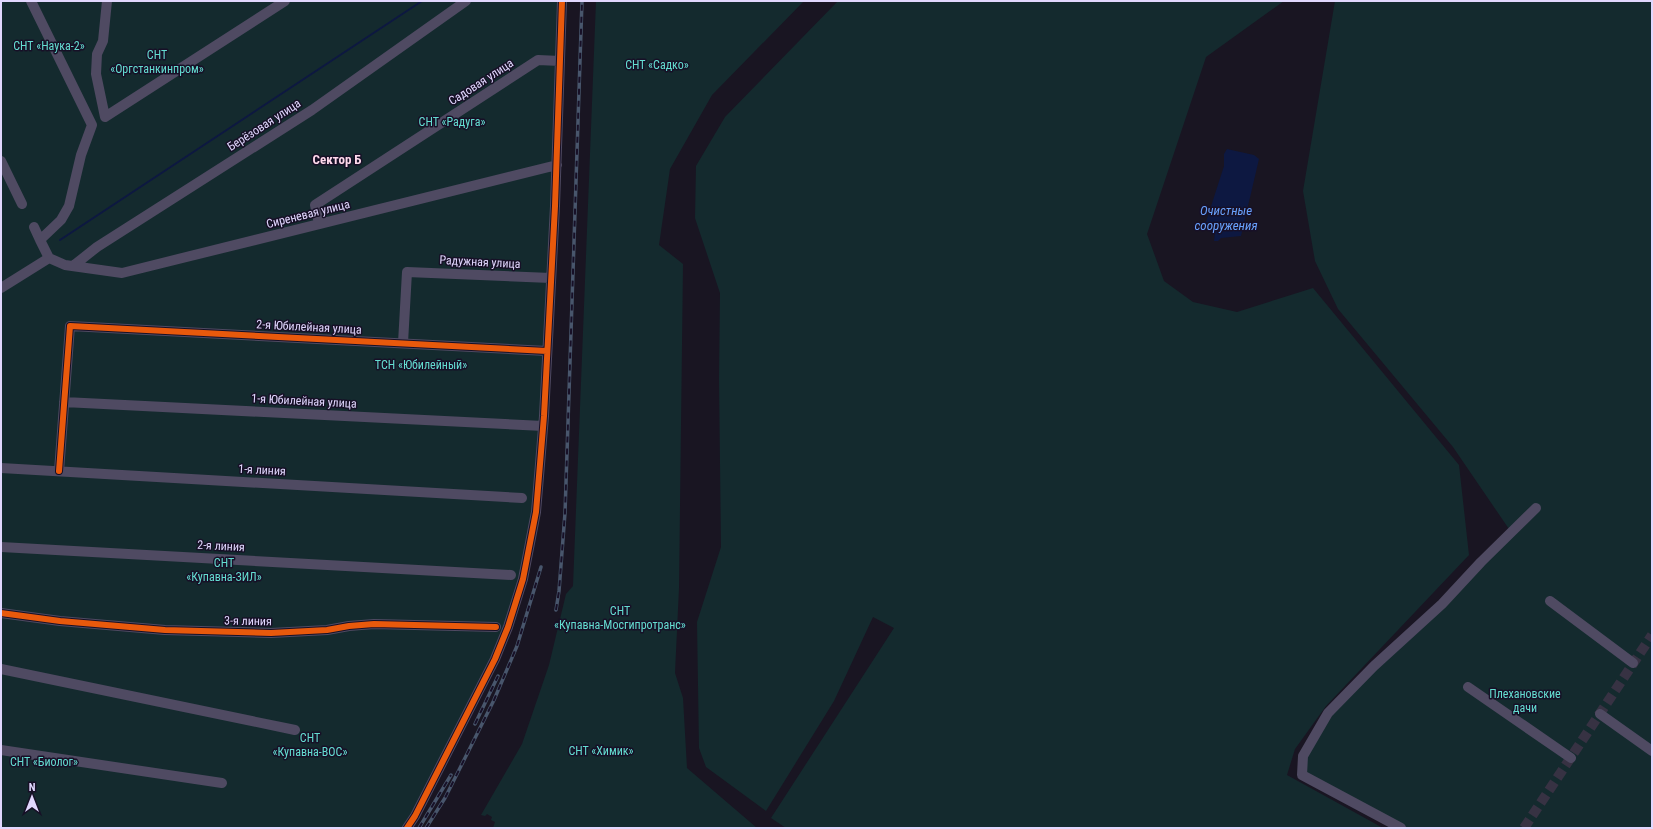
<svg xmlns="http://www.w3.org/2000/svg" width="1653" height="829" viewBox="0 0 1653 829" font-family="'Roboto Condensed',sans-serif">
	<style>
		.green { fill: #142a2e }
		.water { fill: #0d1841 }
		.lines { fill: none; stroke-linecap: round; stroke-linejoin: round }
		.stream { stroke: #0d1841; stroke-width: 2 }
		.minor-tunnel { stroke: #373243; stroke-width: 10; stroke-dasharray: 10 5; stroke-linecap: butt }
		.minor { stroke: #4f4a62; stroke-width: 10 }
		.rail-casing { stroke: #48566c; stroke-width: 3.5 }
		.rail { stroke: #171027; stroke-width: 2; stroke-dasharray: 6; stroke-linecap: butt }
		.cycleway-casing { stroke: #171027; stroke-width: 8 }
		.cycleway { stroke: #e8590c; stroke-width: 6 }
		.labels { text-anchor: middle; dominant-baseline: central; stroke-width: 3; stroke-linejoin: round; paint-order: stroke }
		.park-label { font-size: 12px; fill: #64ddd1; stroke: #171027 }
		.street-label { font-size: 12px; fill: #e1d7fe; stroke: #171027 }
		.neighbourhood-label { font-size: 13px; font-weight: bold; fill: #fed9eb; stroke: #171027 }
		.water-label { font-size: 13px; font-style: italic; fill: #68a1fb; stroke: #171027 }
	</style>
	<rect width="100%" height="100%" fill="#191522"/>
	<path class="green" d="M1,1h561l-26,511 -28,115 -101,201h-406z
		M596,1h208l-92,94 -42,74 -11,76 24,19 -4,324 -4,85 8,25 4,70 70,60h-264l2,-6 -4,-2 1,-3 -5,-3 -2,2 -4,-1 41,-71 27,-79 17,-71 7,-8z
		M838,1h446l-78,56 -59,177 17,47 29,21 44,10 76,-24 146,177 10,90 -143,151 -31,43 -8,26 96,53h-597l-15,-10 123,-190 -21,-11 -39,84 -68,110 -60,-44 -7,-19 -2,-126 24,-75 -2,-168 1,-86 -25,-75 1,-52 29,-49z
		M1335,1h317v827h-251l-99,-53 1,-19 25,-43 183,-181 -58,-85 -115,-138 -23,-48 -12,-70z"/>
	<path class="water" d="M1227,149l27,6 5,4 -18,77 -20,2 -3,3h-4l1,-9 -11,-4 20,-62v-12z"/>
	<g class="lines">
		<path class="stream" d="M60,240l362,-239"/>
		<path class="minor-tunnel" d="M1524,828l128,-193"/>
		<path class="minor" d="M31,1l61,124 -11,30 -12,51 -8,14 -21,20 9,18
			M107,1l-4,40 -6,13 -1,20 9,43 180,-116
			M1,161l21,43
			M319,224l-4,-19 223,-145 22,1
			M34,227l6,13
			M73,266l24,-19 215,-137 154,-109
			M1,288l48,-30 16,7 57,8 435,-108
			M403,343l4,-71 144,6
			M64,402l479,24
			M1,468l521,30
			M59,471l11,-145 477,25
			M1,547l510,28
			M1550,601l83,62
			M1,613l59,8 105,9 106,3 56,-3 22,-4 25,-2 122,3
			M1,669l294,61
			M1468,687l103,71
			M1600,714l52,37
			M1,750l221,33
			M407,828l8,-12 80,-157 13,-32 15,-48 13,-67 8,-96 11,-210 7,-205
			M1401,828l-99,-53 1,-19 25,-43 46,-47 68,-62 39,-42 55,-54"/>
		<defs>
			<path id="rail" d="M556,610l3,-19 6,-78 17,-512
				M475,724l23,-48
				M419,828l32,-53
				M426,828l19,-30 49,-98 23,-54 24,-79"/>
		</defs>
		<use href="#rail" class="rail-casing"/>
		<use href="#rail" class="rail"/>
		<defs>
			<path id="cycleway" d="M59,471l11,-145 477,25
				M1,613l59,8 105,9 106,3 56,-3 22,-4 25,-2 122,3
				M407,828l8,-12 80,-157 13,-32 15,-48 13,-67 8,-96 11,-210 7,-205"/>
		</defs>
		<use href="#cycleway" class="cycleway-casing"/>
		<use href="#cycleway" class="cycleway"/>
	</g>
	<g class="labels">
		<g class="park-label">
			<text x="49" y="46">СНТ «Наука-2»</text>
			<text x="157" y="55">СНТ<tspan x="157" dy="14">«Оргстанкинпром»</tspan></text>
			<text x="657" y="65">СНТ «Садко»</text>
			<text x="452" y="122">СНТ «Радуга»</text>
			<text x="421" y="365">ТСН «Юбилейный»</text>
			<text x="224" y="563">СНТ<tspan x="224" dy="14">«Купавна-ЗИЛ»</tspan></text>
			<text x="620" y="611">СНТ<tspan x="620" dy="14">«Купавна-Мосгипротранс»</tspan></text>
			<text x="1525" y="694">Плехановские<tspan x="1525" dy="14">дачи</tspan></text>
			<text x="310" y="738">СНТ<tspan x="310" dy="14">«Купавна-ВОС»</tspan></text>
			<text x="601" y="751">СНТ «Химик»</text>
			<text x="44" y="762">СНТ «Биолог»</text>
		</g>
		<g class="street-label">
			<text transform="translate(481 82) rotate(-33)">Садовая улица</text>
			<text transform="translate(264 125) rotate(-33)">Берёзовая улица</text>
			<text transform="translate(308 214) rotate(-14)">Сиреневая улица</text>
			<text transform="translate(480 262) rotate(3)">Радужная улица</text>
			<text transform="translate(309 327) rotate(3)">2-я Юбилейная улица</text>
			<text transform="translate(304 401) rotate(3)">1-я Юбилейная улица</text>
			<text transform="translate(262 470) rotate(3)">1-я линия</text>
			<text transform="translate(221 546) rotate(3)">2-я линия</text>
			<text transform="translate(248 621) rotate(1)">3-я линия</text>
		</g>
		<g class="neighbourhood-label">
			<text x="337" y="159">Сектор Б</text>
		</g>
		<g class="water-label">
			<text x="1226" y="210">Очистные<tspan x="1226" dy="15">сооружения</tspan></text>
		</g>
	</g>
	<rect width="1653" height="829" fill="none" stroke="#e1d7fe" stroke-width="4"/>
	<g transform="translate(32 797)" stroke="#171027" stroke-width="3" paint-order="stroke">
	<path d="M0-3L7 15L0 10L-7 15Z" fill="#e1d7fe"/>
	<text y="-6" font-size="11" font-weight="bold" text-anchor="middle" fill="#e1d7fe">N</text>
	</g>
</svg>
